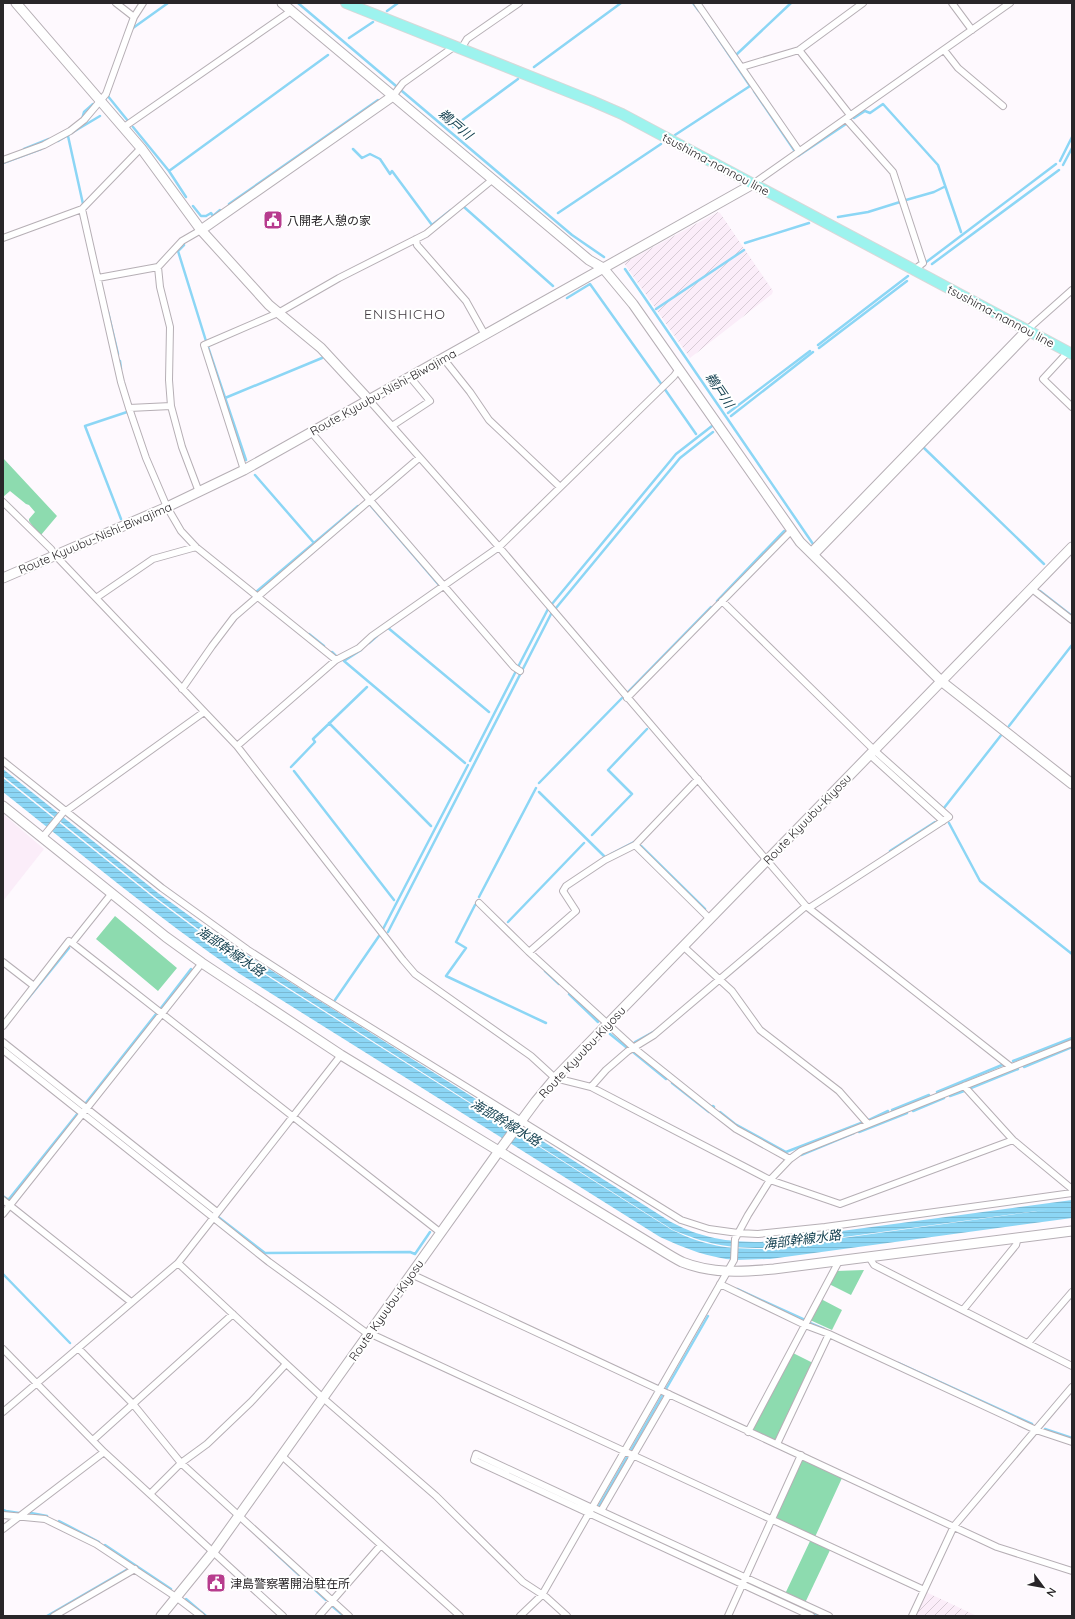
<svg xmlns="http://www.w3.org/2000/svg" width="1075" height="1619" viewBox="0 0 1075 1619" font-family="Quicksand,'Noto Sans JP',sans-serif">
	<style>
		.built { fill: #fbedf9 }
		.industrial { fill: url(#industrial-furrows) }
		.grass { fill: #8ddbaf }
		.water { fill: url(#water-rules) }
		.lines { fill: none; stroke-linecap: round; stroke-linejoin: round }
		.stream { stroke: #8cd6f5; stroke-width: 2.5 }
		.street-casing { stroke: #b6afb5; stroke-width: 8 }
		.secondary-casing { stroke: #b6afb5; stroke-width: 11 }
		.primary-casing { stroke: #d8d8d8; stroke-width: 12 }
		.street { stroke: #fff; stroke-width: 6 }
		.secondary { stroke: #fff; stroke-width: 9 }
		.primary { stroke: #9df3ee; stroke-width: 10 }
		.labels { text-anchor: middle; dominant-baseline: central; stroke-width: 4; stroke-linejoin: round; paint-order: stroke }
		.street-label { font-size: 12px; fill: #292629; stroke: #fff }
		.poi-label { font-size: 12px; fill: #292629; stroke: #fff; text-anchor: start }
		.water-label { font-size: 13px; font-style: italic; fill: #113e4e; stroke: #fff }
		.quarter-label { font-size: 14px; letter-spacing: 1px; fill: #423b41; stroke: #fff }
	</style>
	<defs>
		<pattern id="industrial-furrows" width="10" height="10" patternUnits="userSpaceOnUse"><rect width="10" height="10" fill="#fbedf9"/><path d="M-1 1l2-2M0 10L10 0M9 11l2-2" fill="none" stroke="#d7cbd5"/></pattern>
		<pattern id="water-rules" width="6" height="5" patternUnits="userSpaceOnUse"><rect width="6" height="5" fill="#8cd6f5"/><path d="M0 2.5h6" fill="none" stroke="#79b8d2"/></pattern>
	</defs>
	<rect width="100%" height="100%" fill="#fef9fe"/>
	<path class="built" d="M3,814l41,35 -41,52z"/>
	<path class="industrial" d="M718,212l2,1 53,78 -1,3 -82,64 -66,-95z
		M926,1592l51,24h-61z"/>
	<path class="grass" d="M3,458l54,58 -16,19 -3,-2 -9,-12v-2l6,-7 -6,-7 -3,-1 -16,-13 -7,6z
		M115,916l62,52 -19,23 -62,-52z
		M864,1270l-13,25 -22,-11 7,-13z
		M821,1299l21,11 -10,20 -22,-10z
		M793,1353l20,10 -35,77 -3,1 -22,-11 -1,-2z
		M804,1459l38,19 -27,59 -37,-18 -2,-3 26,-55z
		M811,1539l20,9 -26,55 -20,-9z"/>
	<path class="water" d="M3,769l155,124 62,45 451,284c30,16 56,20 90,20l311,-42v18l-302,41c-11,0 -22,1 -34,1 -27,-2 -52,-12 -76,-23l-420,-263c-83,-57 -159,-120 -237,-182v-14l151,120 62,46 456,286c33,16 55,19 91,19l289,-40 -289,39c-37,0 -56,-4 -90,-18l-456,-287 -62,-46 -152,-121z"/>
	<g class="lines">
		<path class="stream" d="M298,3l274,232 32,22
			M693,3l6,8
			M387,11l11,-8
			M133,28l35,-25
			M349,38l24,-16
			M737,54l54,-51
			M534,67l87,-64
			M754,91l40,59
			M108,94l-1,1 21,26
			M854,118l11,-7 5,2 13,-9 55,61 23,67
			M82,119l2,-7 9,-8
			M133,127l36,44 17,26
			M453,127l65,-48
			M675,135l75,-49 -47,-70
			M68,136l15,68
			M58,141l42,-25
			M24,149l25,-10
			M353,149l9,9 8,-4 10,5 10,15 2,-3 40,54 19,-15
			M798,156l48,-32
			M1060,161l12,-24
			M3,163l38,-14
			M1063,165l9,-17
			M169,171l159,-116
			M906,200l28,-8 10,-5
			M229,204l149,-104
			M193,206l8,10h5l5,-3 2,3 7,-6
			M464,207l89,79
			M558,213l103,-69
			M838,217l30,-5 32,-10
			M745,243l64,-20
			M184,245l-6,6 28,90
			M925,263l131,-99
			M932,264l127,-94
			M625,269l188,275
			M567,298l23,-14 72,101
			M656,309l88,-59
			M108,312l10,42
			M818,345l90,-69
			M208,347l38,113
			M819,348l88,-67
			M120,361l1,8
			M664,388l32,46
			M225,398l97,-40
			M728,413l82,-62
			M731,416l82,-64
			M924,448l120,116
			M255,475l59,68 44,-37
			M371,506l68,79
			M121,519l-36,-93 42,-14
			M1040,591l32,25
			M256,592l58,-49
			M717,601l67,-70
			M552,604l124,-150 36,-28
			M556,608l124,-150 33,-26
			M387,627l102,85
			M309,634l15,12
			M369,643l8,-7
			M361,650l-17,11 121,102
			M332,652l4,4
			M518,667l30,-58
			M627,693l84,-86
			M329,723l102,103
			M1009,726l63,-81
			M470,761l46,-90
			M291,767l24,-25 -2,-3 54,-52
			M294,771l100,129
			M539,783l83,-85
			M911,787l32,30
			M539,792l65,64
			M944,808l58,-74
			M949,823l31,58 92,73
			M592,835l40,-41 -24,-24 39,-41
			M641,846l64,63
			M890,851l45,-29
			M611,854l23,-12
			M479,897l57,-109
			M475,905l-19,37 10,6 -20,28 100,47
			M508,922l76,-79
			M382,931l86,-166
			M388,932l163,-318
			M545,971l14,13
			M569,994l29,28
			M335,1000l44,-64
			M26,1001l43,-53
			M161,1008l30,-39
			M610,1034l16,13
			M635,1042l20,-11
			M633,1052l33,27
			M1013,1061l59,-23
			M1024,1067l48,-20
			M672,1083l37,29
			M971,1088l47,-19
			M937,1092l65,-27
			M950,1096l14,-5
			M85,1104l71,-90
			M713,1106l1,1
			M892,1110l37,-15
			M913,1111l31,-13
			M720,1112l15,12 51,28 75,-29
			M869,1120l19,-9
			M859,1132l48,-19
			M801,1155l53,-22
			M182,1188l31,25
			M3,1196l4,3h2l69,-86
			M217,1216l48,37 145,-1 5,2 15,-22
			M3,1274l67,69
			M737,1289l68,31
			M708,1316l-112,195 1,2 144,67
			M810,1323l14,6
			M898,1363l134,61
			M1045,1429l27,9
			M3,1510l3,1 13,2
			M31,1513l16,3
			M59,1521l40,21
			M105,1545l66,44
			M269,1547l57,53
			M746,1582l74,34
			M186,1599l20,17
			M332,1606l12,10
			M47,1616l81,-47"/>
		<defs>
			<path id="street" d="M116,3l18,14
				M697,3l102,148
				M952,3l20,27
				M461,49l6,-10 52,-36
				M799,50l51,65
				M944,50l14,18 45,38
				M742,67l57,-17 64,-47
				M393,96l10,-13 52,-37
				M846,119l47,53 30,91 -9,7
				M124,127l167,-116
				M141,148l-59,61 39,173 8,26 17,50 21,49 14,24 15,16 140,113
				M3,160l41,-15 26,-14 14,-11 22,-26 21,-58 7,-19 9,-14
				M753,184l257,-181
				M3,238l79,-29
				M416,239l1,6 49,56 19,34
				M158,267l2,20 10,40 -1,53 2,26 11,41 17,45
				M98,278l60,-11 24,-26 19,-11
				M1027,330l45,-40
				M1068,352l-25,27 29,28
				M443,358l27,34 19,28 71,67
				M369,400l130,147 307,359 205,161
				M129,408l42,-2
				M392,426l38,-25 -20,-24
				M311,432l203,235 6,4
				M244,470l-40,-125 74,-32 61,-35 87,-44 66,-54
				M3,502l48,47 4,6 182,191 166,214 12,14 116,82 24,22 36,9 179,93 70,24 173,-64
				M810,552l216,-223
				M814,556l217,-224
				M1032,589l40,31
				M96,598l57,-39 43,-12
				M722,601l152,149 75,67 -140,91
				M182,689l30,-43 22,-29 185,-159
				M627,698l164,-167
				M237,746l99,-86 23,-12 13,-12 127,-89 175,-171 5,-7
				M870,755l73,66
				M3,761l159,127 86,62 65,42 368,228 28,9 29,4 20,1 67,-7 247,-34
				M698,779l-63,66 -30,15 -39,26 -3,5 13,20 -47,41 105,96 80,64 22,17 54,30
				M66,811l138,-99
				M42,838l23,-28
				M635,845l75,74
				M479,903l50,49
				M72,943l369,290
				M684,947l48,44 28,39 79,61 29,33
				M3,962l31,24
				M3,1026l66,-85 3,2 40,-50
				M3,1042l214,170
				M3,1050l266,212 99,72
				M964,1086l49,54 59,49
				M591,1087l15,-17 22,-19 26,-16 152,-129
				M3,1200l128,102
				M3,1214l199,-251
				M869,1257l5,8 198,101
				M178,1263l145,135 113,98 87,86 23,15 21,19
				M411,1274l586,273 75,24
				M720,1284l85,41 24,9 207,96 36,12
				M963,1310l53,-65 2,-8
				M369,1333l555,257
				M1028,1343l44,-51
				M78,1348l55,56 48,59 168,153
				M3,1349l101,103 179,164
				M3,1412l175,-149 163,-208
				M748,1432l91,-171
				M93,1440l140,-126
				M777,1444l52,-110
				M282,1456l178,160
				M150,1494l31,-31 26,-19 44,-42 35,-38
				M592,1507l237,109
				M592,1508l-116,-54 -2,6 337,156
				M601,1511l68,-117
				M3,1515l42,4 51,25 80,53 25,19
				M3,1529l101,-77
				M54,1616l81,-47
				M319,1616l62,-71
				M520,1616l22,-21 192,-335 1,-21 13,-24 22,-35 20,-21 11,-8 271,-108
				M728,1616l73,-161
				M912,1616l42,-90 118,-139"/>
			<path id="secondary" d="M16,3l125,145 60,82 68,75 52,43 48,52
				M282,3l307,257 14,8 30,36 167,238 141,139 131,103
				M201,230l192,-134
				M3,578l164,-71 77,-37 509,-286
				M3,806l163,131 36,26 139,92 317,193c8,5 16,10 24,14 30,12 61,10 92,7l298,-38
				M161,1616l52,-64 286,-401 37,-50 19,-23 517,-531"/>
			<path id="primary" d="M346,3l246,98 30,13 450,240"/>
		</defs>
		<use href="#street" class="street-casing"/>
		<use href="#secondary" class="secondary-casing"/>
		<use href="#primary" class="primary-casing"/>
		<use href="#street" class="street"/>
		<use href="#secondary" class="secondary"/>
		<use href="#primary" class="primary"/>
	</g>
	<defs>
		<symbol id="civic-square" viewBox="-11 -11 22 22"><rect x="-9" y="-9" width="18" height="18" rx="4" fill="#b73c8e" stroke="#fff"/><path d="M-.6-6.5H3V-4.5H.6V-3L4-1V1h2V6H-6V1h2V-1L-.6-3ZM-1.2 2.5V6h2.4V2.5Z" fill="#fff"/></symbol>
	</defs>
	<g fill-rule="evenodd">
		<use href="#civic-square" x="262" y="209" width="22" height="22"/>
		<use href="#civic-square" x="205" y="1572" width="22" height="22"/>
	</g>
	<g class="labels">
		<g class="street-label">
			<text transform="translate(716 164) rotate(28)">tsushima-nannou line</text>
			<text transform="translate(1001 316) rotate(28)">tsushima-nannou line</text>
			<text transform="translate(383 392) rotate(-29)">Route Kyuubu-Nishi-Biwajima</text>
			<text transform="translate(95 538) rotate(-23)">Route Kyuubu-Nishi-Biwajima</text>
			<text transform="translate(807 819) rotate(-46)">Route Kyuubu-Kiyosu</text>
			<text transform="translate(582 1052) rotate(-47)">Route Kyuubu-Kiyosu</text>
			<text transform="translate(386 1310) rotate(-55)">Route Kyuubu-Kiyosu</text>
		</g>
		<g class="poi-label">
			<text x="287" y="220">八開老人憩の家</text>
			<text x="230" y="1583">津島警察署開治駐在所</text>
		</g>
		<g class="water-label">
			<text transform="translate(456 124) rotate(40)">鵜戸川</text>
			<text transform="translate(720 390) rotate(56)">鵜戸川</text>
			<text transform="translate(231 951) rotate(34)">海部幹線水路</text>
			<text transform="translate(506 1122) rotate(31)">海部幹線水路</text>
			<text transform="translate(802 1239) rotate(-7)">海部幹線水路</text>
		</g>
		<g class="quarter-label">
			<text x="405" y="314">ENISHICHO</text>
		</g>
	</g>
	<rect width="1075" height="1619" fill="none" stroke="#292629" stroke-width="8"/>
	<g transform="translate(1043 1587) rotate(122)" stroke="#ffffff" stroke-width="3" paint-order="stroke">
	<path d="M0-3L7 15L0 10L-7 15Z" fill="#292629"/>
	<text y="-6" font-size="11" font-weight="bold" text-anchor="middle" fill="#292629">N</text>
	</g>
</svg>
